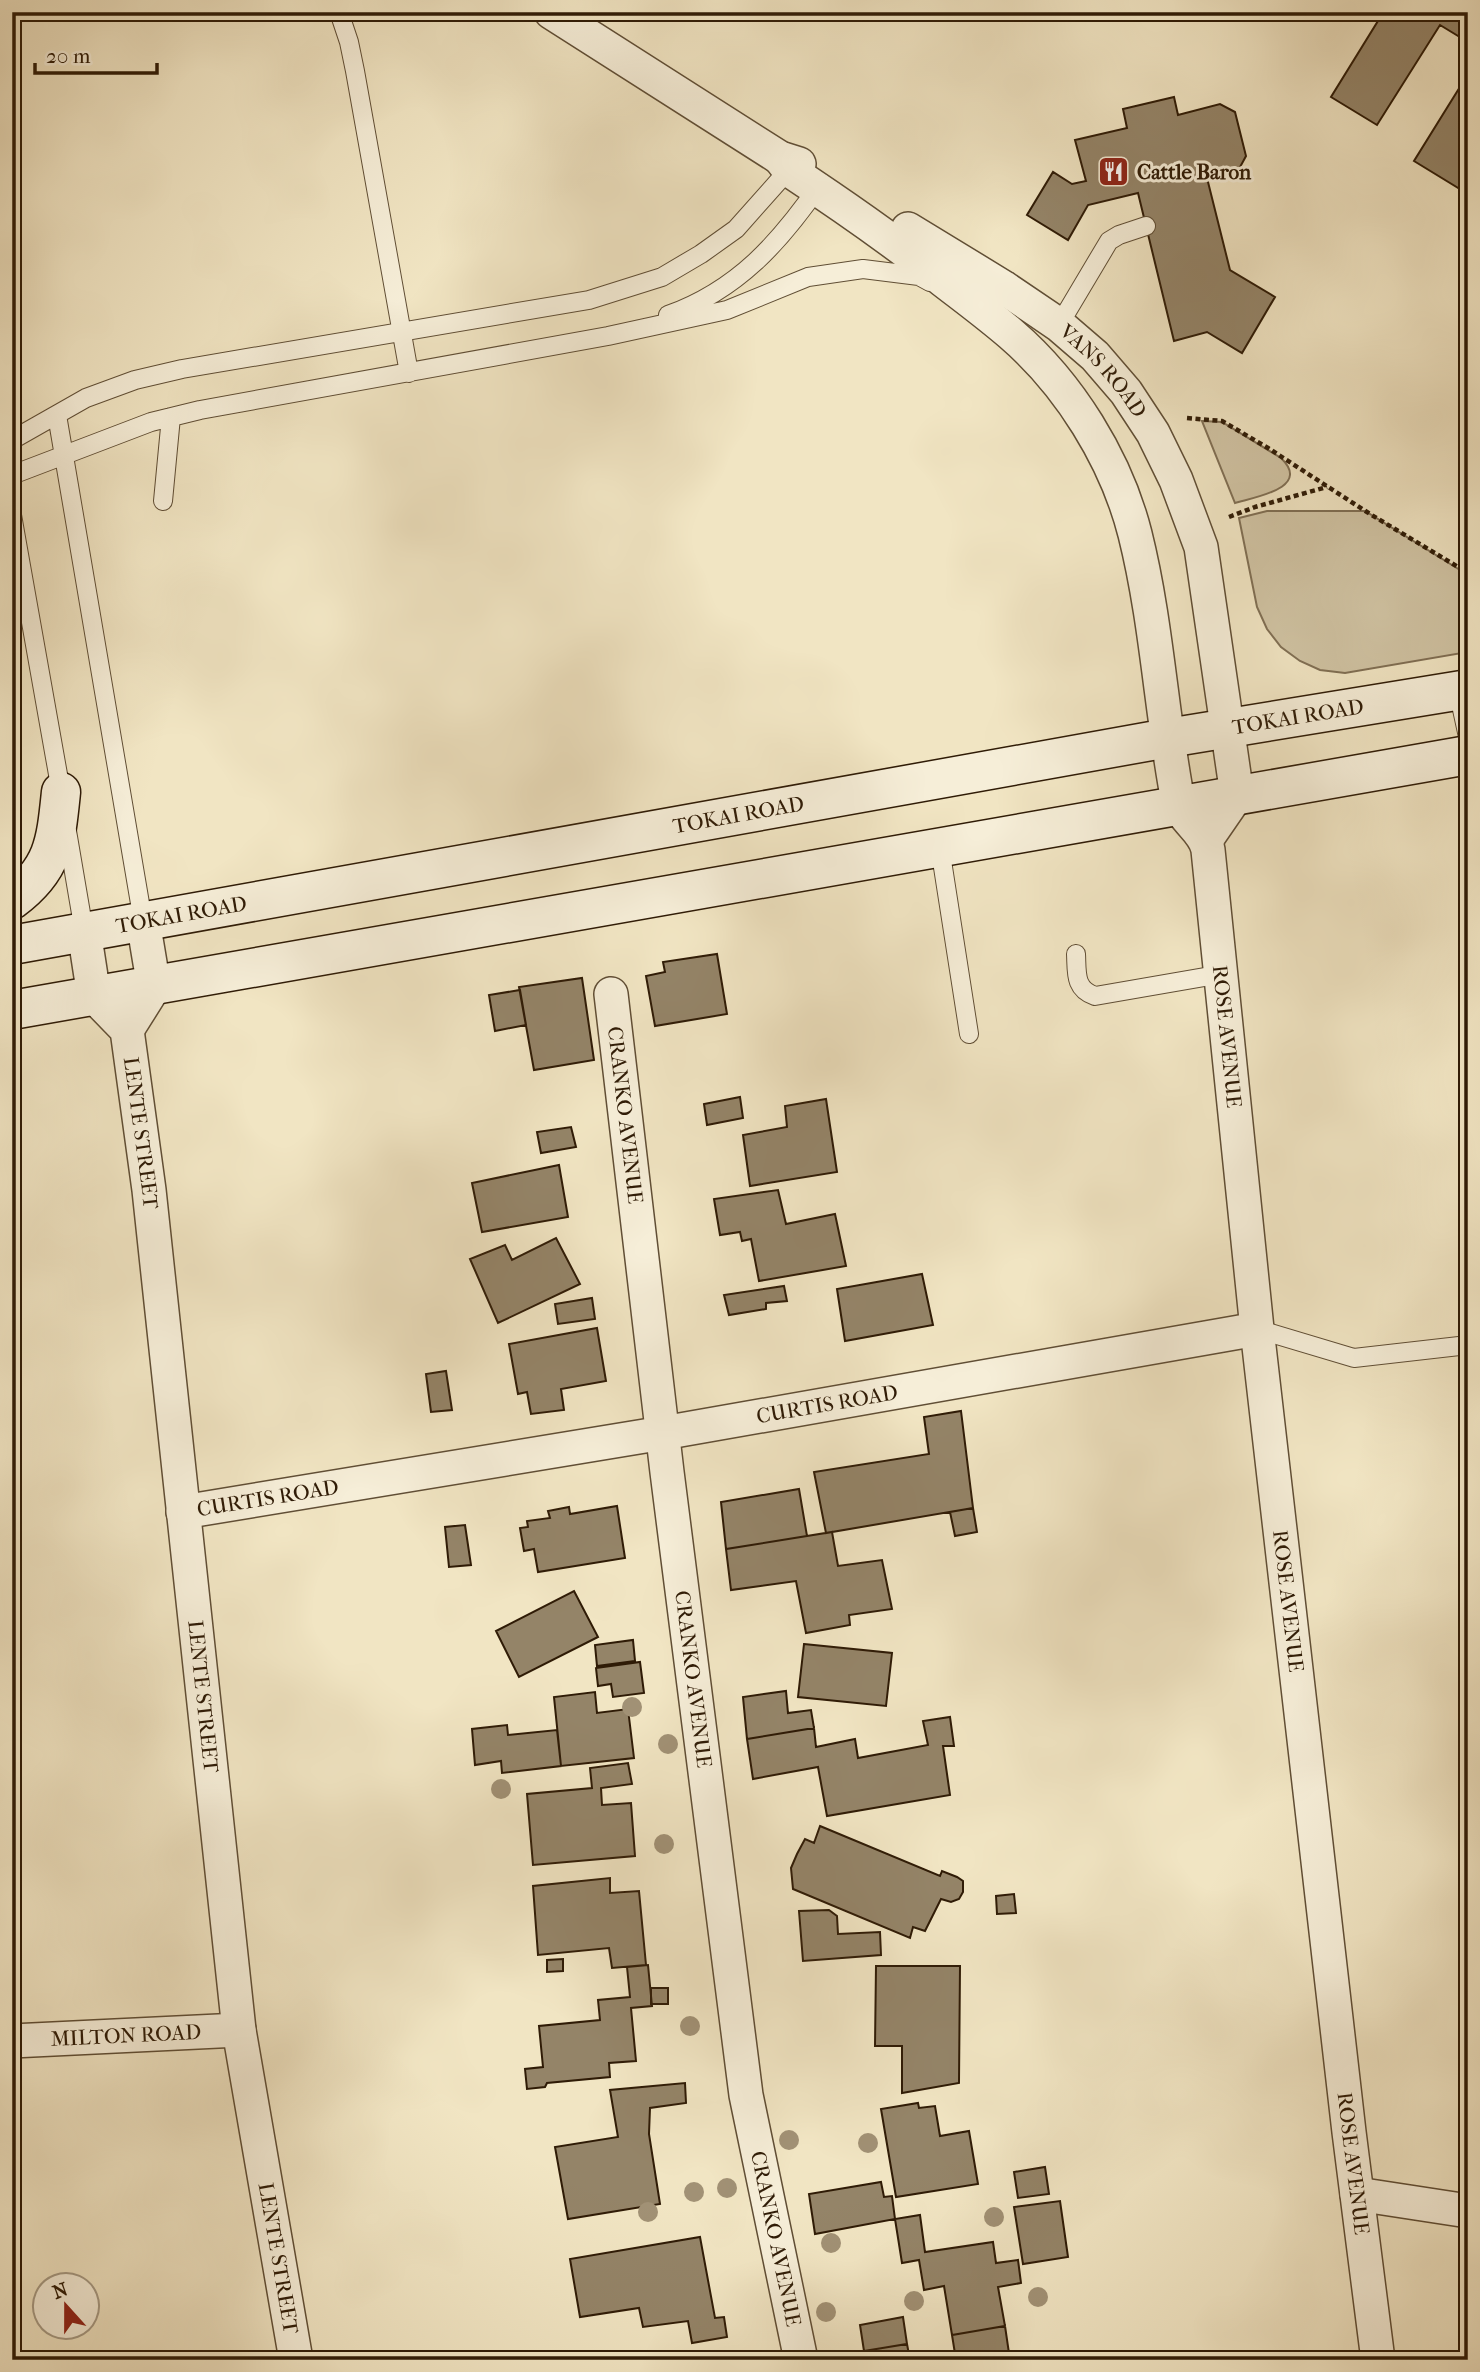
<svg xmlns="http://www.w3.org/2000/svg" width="1480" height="2372" viewBox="0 0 1480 2372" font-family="'IM FELL French Canon',serif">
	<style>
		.green { fill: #d0c3a3; stroke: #806f54; stroke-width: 2 }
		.building { fill: #948468; stroke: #2f1b06; stroke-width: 2 }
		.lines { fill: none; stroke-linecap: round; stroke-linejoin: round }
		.lane-casing { stroke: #604e35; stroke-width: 20 }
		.street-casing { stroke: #604e35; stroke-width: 36 }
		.secondary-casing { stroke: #2f1b06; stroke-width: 41 }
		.path { stroke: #2f1b06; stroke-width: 4.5; stroke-dasharray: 5 3.5; stroke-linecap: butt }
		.lane { stroke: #f6eed8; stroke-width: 18 }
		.street { stroke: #f6eed8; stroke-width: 33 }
		.secondary { stroke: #f6eed8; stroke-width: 38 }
		.tree { fill: #a19175 }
		.labels { text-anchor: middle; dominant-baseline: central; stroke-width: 6; stroke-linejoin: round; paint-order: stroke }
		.poi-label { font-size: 21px; font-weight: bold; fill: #2f1b06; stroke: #f6eed8; text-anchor: start }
		.street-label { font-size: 21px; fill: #2f1b06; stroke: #f6eed8 }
	</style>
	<rect width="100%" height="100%" fill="#f1e5c3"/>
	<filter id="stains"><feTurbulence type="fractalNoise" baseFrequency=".00286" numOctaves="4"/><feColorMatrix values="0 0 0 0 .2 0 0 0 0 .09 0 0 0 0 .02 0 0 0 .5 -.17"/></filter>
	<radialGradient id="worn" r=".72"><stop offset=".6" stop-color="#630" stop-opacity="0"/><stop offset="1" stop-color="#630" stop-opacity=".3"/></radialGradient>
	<path class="green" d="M1202,421l20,1 59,36c31,30 -26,39 -46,45z
		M1267,511h98l103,64v77l-123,21 -25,-3 -20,-9 -19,-14 -14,-18 -10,-22 -18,-89z"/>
	<path class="building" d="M1374,12h94v30l-28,-17 -63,100 -46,-28 50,-81z
		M1468,74v120l-54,-33z
		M1174,97l4,18 42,-11 15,8 11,44 -7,13 -32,9 23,92 45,27 -33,56 -35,-21 -33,9 -36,-148 -50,12 -20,35 -41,-25 26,-43 19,12 14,-3 -11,-41 52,-12 -4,-19z
		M717,954l10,60 -72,12 -9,-50 19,-4 -2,-10z
		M582,978l12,82 -60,10 -15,-83z
		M520,990l6,35 -31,6 -6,-36z
		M740,1097l3,21 -36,7 -3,-21z
		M826,1099l11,73 -87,14 -7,-51 44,-8 -2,-21z
		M571,1127l5,20 -35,6 -4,-21z
		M559,1165l9,52 -86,15 -10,-49z
		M778,1190l8,34 49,-10 11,52 -87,15 -8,-42 -9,2 -2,-9 -20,3 -6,-36z
		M556,1238l24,46 -82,39 -28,-64 35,-14 7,15z
		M922,1274l11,51 -88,16 -8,-52z
		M784,1286l3,15 -21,2v6l-37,6 -5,-20z
		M592,1298l3,21 -37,5 -3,-20z
		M597,1328l9,53 -45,8 3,21 -33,4 -4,-22 -9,2 -9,-50z
		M446,1371l6,39 -21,2 -5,-38z
		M961,1411l12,97 -147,25 -12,-61 115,-18 -5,-37z
		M799,1489l8,47 -81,13 -5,-47z
		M617,1506l8,52 -87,14 -4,-23 -10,2 -4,-23 8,-1 -1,-6 23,-3 -2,-7 21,-4 1,7z
		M973,1508l4,24 -22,4 -5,-24z
		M465,1525l6,40 -22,2 -4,-40z
		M832,1532l6,34 44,-6 10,49 -43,6 1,10 -44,8 -10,-52 -65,9 -5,-41z
		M574,1591l24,46 -79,40 -23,-46z
		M633,1640l2,21 -38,5 -2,-21z
		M804,1644l88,9 -6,53 -88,-9z
		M640,1662l4,31 -31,4 -2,-13 -13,2 -2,-18z
		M786,1691l2,22 23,-3 3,18 -67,11 -4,-42z
		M595,1692l2,21 31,-4 6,49 -73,8 -7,-69z
		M950,1717l4,29h-11l7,49 -123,21 -9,-49 -65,12 -6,-40 67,-11 2,19 39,-8 3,19 70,-13 -5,-24z
		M507,1725l1,10 49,-5 4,36 -59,7 -1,-12 -26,4 -3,-36z
		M628,1763l4,21 -31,4 1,17 29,-2 4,53 -102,9 -6,-71 65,-6 -2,-20z
		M820,1826l120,50 2,-5 15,6 6,4v11l-4,7 -8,3 -10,-3 -16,32 -12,-4 -3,11 -117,-49 -2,-21 6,-14 8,-15 9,4z
		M610,1878v15l29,-2 7,74 -34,3 -3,-20 -71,7 -5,-69z
		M1014,1894l2,19 -19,1 -1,-18z
		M829,1910l8,6 1,18 42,-2 1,23 -78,6 -4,-50z
		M563,1959v12l-16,1v-12z
		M648,1965l4,41 -21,2 5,53 -27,2 1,14 -63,6 -2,4 -18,2 -2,-20 18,-2 -4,-41 61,-6 -2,-20 32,-3 -3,-30z
		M876,1966h84l-1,117 -57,10v-47h-27z
		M651,1988h17v16h-17z
		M685,2083l1,20 -36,5 -1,26 11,70 -92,15 -13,-72 63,-10 -8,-47z
		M918,2103l1,5 16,-2 5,30 29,-5 9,53 -82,13 -15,-88z
		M1045,2167l4,27 -31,4 -4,-26z
		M881,2182l3,15 8,-1 3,23 -80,15 -6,-40z
		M1060,2201l8,56 -45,7 -9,-57z
		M920,2215l5,37 68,-10 3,21 22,-3 3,23 -23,4 7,39 -53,9 -8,-49 -20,4 -5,-30 -17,3 -7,-44z
		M700,2237l15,81 9,-1 3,20 -35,6 -4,-22 -45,6 -4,-19 -59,9 -10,-58z
		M903,2317l4,27 -43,7 -4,-26z
		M1005,2326l5,34h-54l-4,-25z
		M907,2344l3,16h-44l-2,-9z
		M638,2352l1,8h-23l-1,-5z"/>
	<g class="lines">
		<defs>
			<path id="lane" d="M339,12l10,30 6,29 54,302
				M668,315c70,-25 112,-73 153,-132
				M1059,325l50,-84 10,-6 27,-9
				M57,415l86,506
				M12,440l74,-42 49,-18 47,-11 407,-69 73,-23 39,-23 35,-25 56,-63
				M12,475l139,-53 49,-12 408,-74 119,-26 81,-33 55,-8 56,7 11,6
				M163,501l8,-84
				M12,515l50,282
				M1458,691l10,46
				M67,831l17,100
				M940,848l29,186
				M1076,954c1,18 -2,35 19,42l127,-22
				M1257,1329l97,29 114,-13"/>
			<g id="street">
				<path d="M551,12l229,146 19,6"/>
				<path id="s1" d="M780,158l9,12c53,35 105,71 155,111 22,17 45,34 67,53 58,50 105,125 124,200 22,88 26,179 43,267 4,19 27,29 30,49l49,479 92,803 29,228"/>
				<path id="s2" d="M908,229l95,58 56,38 36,31 31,36 27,41 23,47 25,67 36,248 -31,45"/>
				<path id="s3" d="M84,931l10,65 33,34 22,160 90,840 57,330"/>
				<path id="s4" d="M611,994l56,478 79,623 55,265"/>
				<path d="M127,1030l27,-43 -11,-66"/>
				<path id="s5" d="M183,1512l480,-79 594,-104"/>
				<path id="s6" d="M12,2041l227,-11"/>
				<path d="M1357,2194l111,17"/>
			</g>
			<g id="secondary">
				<path d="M12,900c42,-31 44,-59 49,-108"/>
				<path id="s7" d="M12,945l1156,-207 300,-49"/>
				<path d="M12,1010l1456,-255"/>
			</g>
		</defs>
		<use href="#lane" class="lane-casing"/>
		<use href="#street" class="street-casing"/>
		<use href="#secondary" class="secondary-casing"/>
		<path class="path" d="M1187,418l35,3 46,27 102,66 98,59
			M1229,517l26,-10 72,-20"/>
		<use href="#lane" class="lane"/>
		<use href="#street" class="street"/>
		<use href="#secondary" class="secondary"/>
	</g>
	<g class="tree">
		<circle cx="632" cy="1707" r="10"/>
		<circle cx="668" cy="1744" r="10"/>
		<circle cx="501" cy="1789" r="10"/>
		<circle cx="664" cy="1844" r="10"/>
		<circle cx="690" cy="2026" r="10"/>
		<circle cx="789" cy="2140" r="10"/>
		<circle cx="868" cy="2143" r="10"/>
		<circle cx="727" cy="2188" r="10"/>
		<circle cx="694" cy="2192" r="10"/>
		<circle cx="648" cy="2212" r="10"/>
		<circle cx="994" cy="2217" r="10"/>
		<circle cx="831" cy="2243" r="10"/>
		<circle cx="1038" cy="2297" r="10"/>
		<circle cx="914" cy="2301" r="10"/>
		<circle cx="826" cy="2312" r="10"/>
	</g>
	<defs>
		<symbol id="restaurant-square" viewBox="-11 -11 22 22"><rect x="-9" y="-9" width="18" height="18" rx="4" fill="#8f2418" stroke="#f6eed8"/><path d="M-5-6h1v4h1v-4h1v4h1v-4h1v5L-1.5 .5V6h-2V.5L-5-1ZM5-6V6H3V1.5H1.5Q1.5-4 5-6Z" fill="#fff"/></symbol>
	</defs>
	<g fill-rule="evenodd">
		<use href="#restaurant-square" x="1096" y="154" width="35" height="35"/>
	</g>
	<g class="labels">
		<g class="poi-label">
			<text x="1137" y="172">Cattle Baron</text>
		</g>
		<g class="street-label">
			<text stroke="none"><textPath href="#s2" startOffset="243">VANS ROAD</textPath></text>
			<text stroke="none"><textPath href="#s7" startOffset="1306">TOKAI ROAD</textPath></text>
			<text stroke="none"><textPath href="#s7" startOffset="738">TOKAI ROAD</textPath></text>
			<text stroke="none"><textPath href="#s7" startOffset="172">TOKAI ROAD</textPath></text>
			<text stroke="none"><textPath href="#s1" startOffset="1046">ROSE AVENUE</textPath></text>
			<text stroke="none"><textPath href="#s4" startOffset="122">CRANKO AVENUE</textPath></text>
			<text stroke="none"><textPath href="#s3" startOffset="217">LENTE STREET</textPath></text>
			<text stroke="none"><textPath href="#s5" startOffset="653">CURTIS ROAD</textPath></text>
			<text stroke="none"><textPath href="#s5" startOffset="86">CURTIS ROAD</textPath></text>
			<text stroke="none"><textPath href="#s1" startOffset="1614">ROSE AVENUE</textPath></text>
			<text stroke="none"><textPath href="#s4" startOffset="690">CRANKO AVENUE</textPath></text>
			<text stroke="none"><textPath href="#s3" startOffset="784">LENTE STREET</textPath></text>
			<text stroke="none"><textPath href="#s6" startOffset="114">MILTON ROAD</textPath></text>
			<text stroke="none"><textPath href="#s1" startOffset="2180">ROSE AVENUE</textPath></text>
			<text stroke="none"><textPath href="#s4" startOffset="1256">CRANKO AVENUE</textPath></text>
			<text stroke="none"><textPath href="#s3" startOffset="1351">LENTE STREET</textPath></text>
		</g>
	</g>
	<rect width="1480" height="2372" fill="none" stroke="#f1e5c3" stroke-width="42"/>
	<rect x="14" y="14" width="1452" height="2344" fill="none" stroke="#2f1b06" stroke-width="3.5"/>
	<rect x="21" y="21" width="1438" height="2330" fill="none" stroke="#2f1b06" stroke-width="2"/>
	<g transform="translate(66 2306) rotate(339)"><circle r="33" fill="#f6eed8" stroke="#a69a84" stroke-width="2"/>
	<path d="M0-5L12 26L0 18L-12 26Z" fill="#8f2418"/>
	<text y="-10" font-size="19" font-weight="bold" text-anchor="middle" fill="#2f1b06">N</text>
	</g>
	<path d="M35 63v10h122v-10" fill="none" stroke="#2f1b06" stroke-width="3.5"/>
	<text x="46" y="63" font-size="21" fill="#2f1b06" stroke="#f6eed8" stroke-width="5" paint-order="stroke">20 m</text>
	<rect width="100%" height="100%" filter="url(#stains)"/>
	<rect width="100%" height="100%" fill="url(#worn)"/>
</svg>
